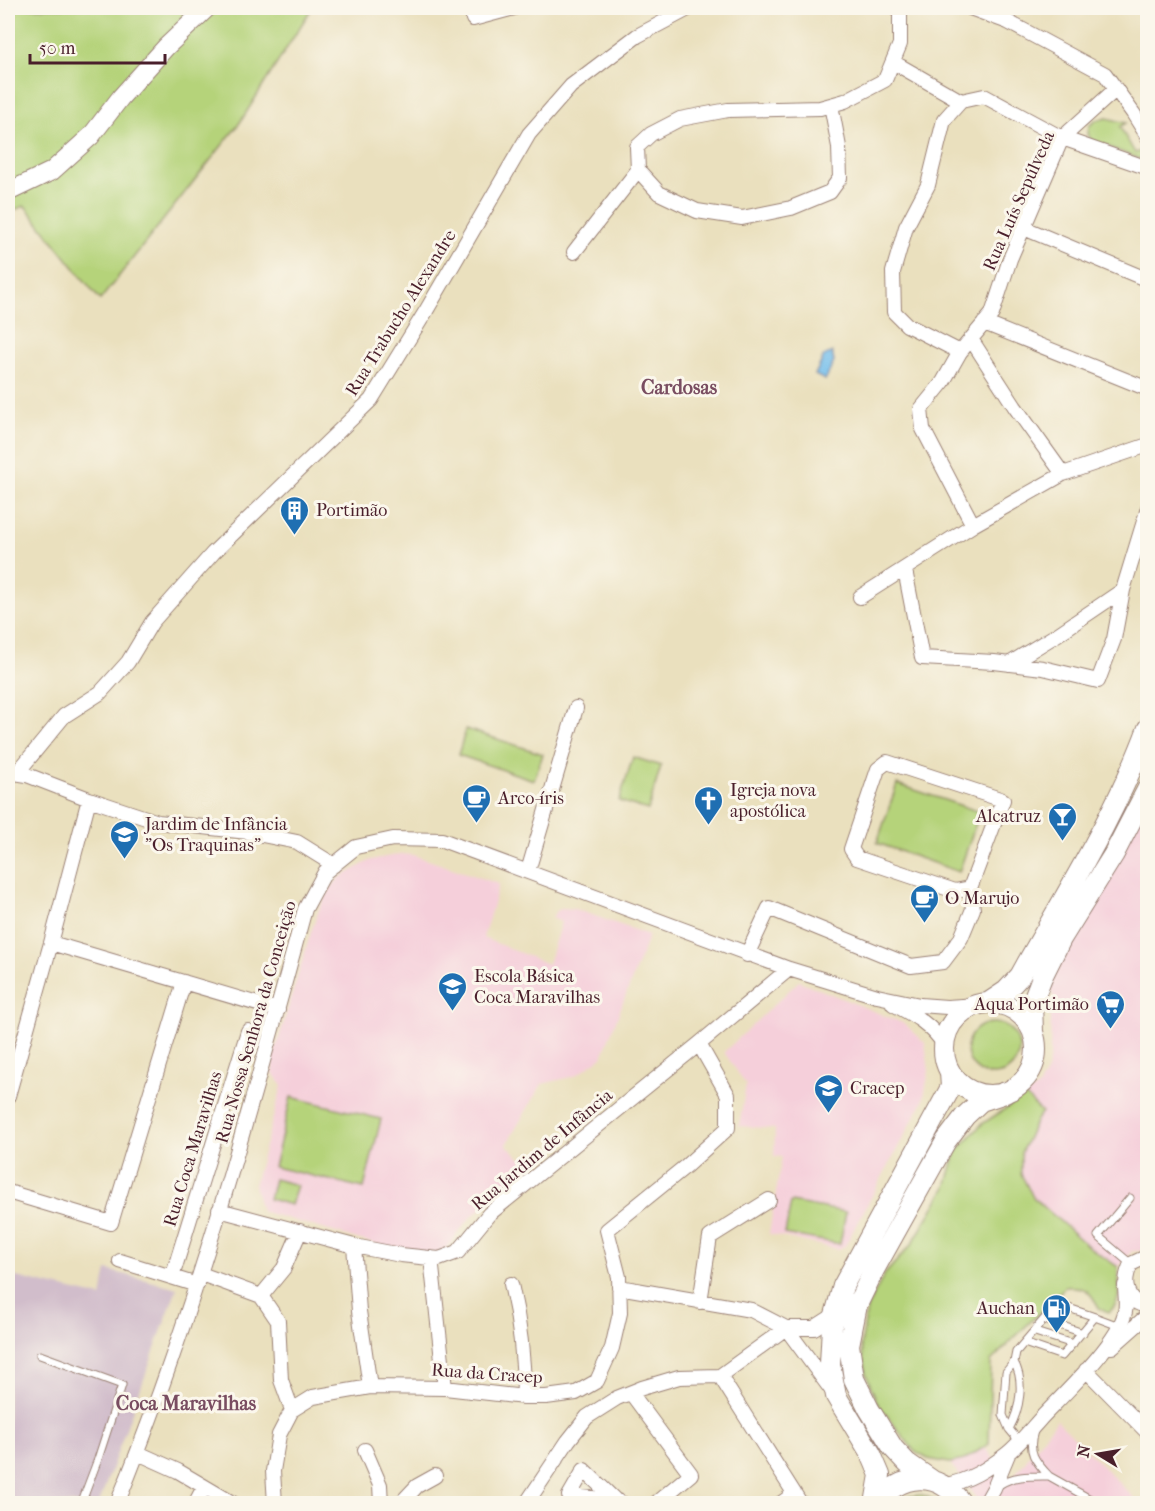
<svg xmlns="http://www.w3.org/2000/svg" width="1155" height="1511" viewBox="0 0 1155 1511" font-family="'IM FELL French Canon',serif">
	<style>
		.built { fill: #f5cfda }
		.industrial { fill: #d1bdcb }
		.green { fill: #b5d37a; stroke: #807952; stroke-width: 1.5 }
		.water { fill: #72beec; stroke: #5e6e8c; stroke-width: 1.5 }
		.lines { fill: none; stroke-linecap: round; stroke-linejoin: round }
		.service-casing { stroke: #9a8074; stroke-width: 9 }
		.minor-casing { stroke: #9a8074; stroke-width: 16 }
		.tertiary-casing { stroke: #9a8074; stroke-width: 20 }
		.secondary-casing { stroke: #9a8074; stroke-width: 22 }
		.service { stroke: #fff; stroke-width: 7 }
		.minor { stroke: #fff; stroke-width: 14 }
		.tertiary { stroke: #fff; stroke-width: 18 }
		.secondary { stroke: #fff; stroke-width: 20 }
		.labels { text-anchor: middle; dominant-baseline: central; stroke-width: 6; stroke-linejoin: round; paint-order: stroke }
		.street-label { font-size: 18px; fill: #4a1f2b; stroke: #fbf7ec }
		.poi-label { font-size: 18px; fill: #4a1f2b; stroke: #fbf7ec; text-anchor: start }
		.neighbourhood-label { font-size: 20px; font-weight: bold; fill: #794d61; stroke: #fbf7ec }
	</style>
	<rect width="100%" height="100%" fill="#fbf7ec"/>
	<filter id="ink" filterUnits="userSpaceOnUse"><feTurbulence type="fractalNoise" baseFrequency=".0167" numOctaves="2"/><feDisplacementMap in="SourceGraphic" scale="12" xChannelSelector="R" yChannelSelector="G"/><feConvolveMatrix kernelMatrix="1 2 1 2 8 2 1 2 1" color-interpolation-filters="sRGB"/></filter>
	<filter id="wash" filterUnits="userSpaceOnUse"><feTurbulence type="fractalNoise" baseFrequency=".008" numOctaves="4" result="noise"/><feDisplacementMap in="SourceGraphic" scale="24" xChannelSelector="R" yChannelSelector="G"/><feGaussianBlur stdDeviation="1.35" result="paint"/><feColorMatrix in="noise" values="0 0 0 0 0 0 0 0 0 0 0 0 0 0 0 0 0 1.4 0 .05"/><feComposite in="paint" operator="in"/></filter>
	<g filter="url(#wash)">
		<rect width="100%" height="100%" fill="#eae0be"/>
		<path class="built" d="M1147,788v463h-15l-14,16 1,27 -3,12 -7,6 -9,-3 -11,-18 -12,-5 -12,1 -74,74v48l-9,34 28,38 47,-61 82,83h-158l-32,-41 -21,-3 -13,-7 -37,-48 -12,-30 -5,-28 6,-37 17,-34 28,-31 34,-57 10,-35 26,-28 56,-37 9,-16 3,-15 1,-44 3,-15 -12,-20z
			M401,854l12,1 86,29 -16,54 65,26 13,-42 -9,-4 4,-7 8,-3 11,1 74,26 -47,122 -27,19 -33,8 -36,61 25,23 -59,48 -29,36 -14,3 -34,-5 -134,-39 -7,-26 28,-99 -9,-13 -1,-12 39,-129 9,-25 10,-18 9,-11 32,-18z
			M799,981l106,43 20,19 4,28 -6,30 -78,145 -7,3 -69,-15 13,-77 -8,-1 1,-27 -36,-3 7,-41 -22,-33z"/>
		<path class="industrial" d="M107,1270l70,18 -78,215 -91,1v-229l93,22z"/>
		<path class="green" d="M8,8h304l-73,116 -139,176 -75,-94 -17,6z
			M1107,118l19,5 -6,4 15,26 8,-2 1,5 -5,3 -48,-19 -3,-6 1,-8 8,-6z
			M466,729l77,25 -9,26 -76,-25z
			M633,757l28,9 -13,44 -29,-9z
			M897,784l83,28 -21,60 -82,-29z
			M967 1049a26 26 0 1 1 52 0a26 26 0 1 1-52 0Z
			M1025,1096l17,16 -6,8 -15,33v21l12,23 56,50 29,20c0,17 5,34 -9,45l-9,-3c-10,-17 -13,-24 -35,-22l-74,74 -2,83 -25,16 -14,3 -22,-4 -13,-7 -37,-48 -12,-30 -5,-28 6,-37 17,-34 28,-31 34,-57 10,-35 26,-28z
			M291,1097l90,22 -17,69 -90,-21z
			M274,1179l23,6 -6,20 -22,-6z
			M791,1202l55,10 -6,32 -55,-10z
			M922,1495l11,4 6,4h-43l14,-7z"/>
		<path class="water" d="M832,352l2,10 -9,18 -10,-5 9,-19z"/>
	</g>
	<g filter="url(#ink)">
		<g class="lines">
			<defs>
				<path id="service" d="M1130,1198l-32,38 33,28
					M1045,1320l38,13
					M1035,1332l38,12
					M1024,1343l38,13 33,-39 24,9
					M40,1355l82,30 -24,74 -17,45
					M1009,1429c11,-19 16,-48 5,-67
					M1019,1441l-10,-12 -6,-14 3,-43 8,-10 2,-10 41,-48 38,13
					M1049,1476l50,28
					M999,1485c14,-10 33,-9 50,-9 -14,-15 -22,-24 -15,-45"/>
				<path id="minor" d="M970,8l38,14 97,52 28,39 15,24
					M473,19l41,-11
					M893,62l68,39 23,-5 78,42 86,30
					M831,105l8,42 1,31 -10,14 -39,16 -49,10 -45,-7 -38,-18 -21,-23 -1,-23 14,-13 29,-15 48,-9 92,-2 25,-7 40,-21 15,-36v-36
					M1024,228l124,52
					M574,252l64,-82
					M984,323l164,66
					M971,339l44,68 48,67
					M960,352l-53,-27 -13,-13 -1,-40 13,-45 22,-42 16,-65 17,-19
					M973,525l-50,-96 -2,-20 22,-27 17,-30 32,-38 18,-55 52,-121 54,-49
					M905,570l17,88 72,4 49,6 55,13 16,-42 9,-49 25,-82
					M860,597l113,-72 90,-51 85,-29
					M1009,664l49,-30 65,-44
					M8,772l19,3 62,24 69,23 90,10 49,10 37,23
					M17,773l47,-57 36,-23 28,-31 24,-40 61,-69 158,-153 55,-89 103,-177 42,-48 66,-50 53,-28
					M528,871l48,-163
					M51,943l227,67
					M747,955l22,-47 142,58 32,-4 18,-24 12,-29 -3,-21 33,-88 -116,-38 -9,7 -27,80 6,9 98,33 15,-3
					M893,1004c21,11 39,21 52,42
					M8,1096l43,-153 38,-144
					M8,1192l103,31 73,-241
					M219,1210l135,36 47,9 38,4 19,-7 31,-38 210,-170 90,-75
					M354,1246l5,65 11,76
					M1148,1256l-17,8c-9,18 -6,39 17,42
					M431,1258l14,130
					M120,1261l77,24
					M201,1274l60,22 17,25 3,59 11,30 -13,25 -6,36 2,33
					M172,1277l76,-246
					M511,1284c9,38 13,74 13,113
					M619,1287l132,23 35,18h28l22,-14
					M261,1296l23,-28 16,-37
					M700,1302l10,-65 59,-37
					M1112,1347l36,-32
					M1086,1370l62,63
					M720,1376l81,128
					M631,1393l60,81 -36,30
					M292,1410l21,-13 57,-10 75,1 79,9h22l30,-4 21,-12 15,-33 8,-35 -1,-36 -12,-47 79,-64 42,-38v-33l-29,-51
					M365,1450l15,35 1,19
					M138,1453l40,18 56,33
					M944,1485c24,-3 45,-17 64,-32 13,-11 24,-25 35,-37 22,-23 76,-74 82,-104 2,-8 0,-19 0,-27
					M615,1500l-46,-4 15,-26 31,30 8,4
					M117,1504c79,-193 133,-394 188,-595l20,-37 31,-25 37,-8 49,1 347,129 88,27 43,9 27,2 31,-2
					M195,1504l9,-17
					M400,1504l17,-18 18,-10
					M526,1504l42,-63 19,-24 30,-19 25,-10 37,-11 41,-1 66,-48 47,64
					M780,1504l14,-10
					M985,1504l9,-16 15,-36"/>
				<path id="tertiary" d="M8,192l44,-21 39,-35 30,-39 45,-50 41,-39"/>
				<path id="secondary" d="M944 1049a46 46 0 1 1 92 0a46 46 0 1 1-92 0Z
					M988,1003l18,-12 14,-15c45,-81 96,-161 128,-248
					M1033,1032l-1,-29 10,-26 19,-38 53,-85 34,-66
					M933,1481l-26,-18 -14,-15 -24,-39 -15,-30 -5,-34 8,-40 17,-35 72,-129 19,-25 16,-15 24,-8
					M875,1504l5,-29 -9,-21 -35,-58 -6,-32 2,-38 11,-40 108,-199 -1,-15
					M876,1504c25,-31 62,-35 86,0"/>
			</defs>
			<use href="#service" class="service-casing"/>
			<use href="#minor" class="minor-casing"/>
			<use href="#tertiary" class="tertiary-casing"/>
			<use href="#secondary" class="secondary-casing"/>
			<use href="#service" class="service"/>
			<use href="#minor" class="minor"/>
			<use href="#tertiary" class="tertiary"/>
			<use href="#secondary" class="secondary"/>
		</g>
	</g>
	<defs>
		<symbol id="building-pin" viewBox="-11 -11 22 30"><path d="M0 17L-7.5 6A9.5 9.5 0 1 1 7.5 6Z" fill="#1f6fb2" stroke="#fbf7ec"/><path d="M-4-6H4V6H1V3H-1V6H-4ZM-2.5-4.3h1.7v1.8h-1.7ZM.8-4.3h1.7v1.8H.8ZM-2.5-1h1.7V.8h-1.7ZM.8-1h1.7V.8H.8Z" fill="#fff"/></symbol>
		<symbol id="cafe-pin" viewBox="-11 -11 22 30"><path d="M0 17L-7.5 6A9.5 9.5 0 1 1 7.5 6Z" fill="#1f6fb2" stroke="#fbf7ec"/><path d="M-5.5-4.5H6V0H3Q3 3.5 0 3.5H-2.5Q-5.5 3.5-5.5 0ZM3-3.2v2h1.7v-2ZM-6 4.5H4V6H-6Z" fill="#fff"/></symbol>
		<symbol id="church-pin" viewBox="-11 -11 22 30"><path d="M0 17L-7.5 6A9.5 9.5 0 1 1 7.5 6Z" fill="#1f6fb2" stroke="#fbf7ec"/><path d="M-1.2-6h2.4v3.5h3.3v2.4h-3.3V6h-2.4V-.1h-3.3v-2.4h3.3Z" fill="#fff"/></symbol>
		<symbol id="bar-pin" viewBox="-11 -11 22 30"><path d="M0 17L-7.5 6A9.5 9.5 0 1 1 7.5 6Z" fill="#1f6fb2" stroke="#fbf7ec"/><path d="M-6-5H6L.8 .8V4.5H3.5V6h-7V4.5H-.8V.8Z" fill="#fff"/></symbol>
		<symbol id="school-pin" viewBox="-11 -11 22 30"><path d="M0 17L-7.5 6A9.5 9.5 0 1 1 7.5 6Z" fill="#1f6fb2" stroke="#fbf7ec"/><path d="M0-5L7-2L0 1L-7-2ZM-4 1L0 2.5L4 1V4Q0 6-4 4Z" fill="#fff"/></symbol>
		<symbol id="supermarket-pin" viewBox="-11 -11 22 30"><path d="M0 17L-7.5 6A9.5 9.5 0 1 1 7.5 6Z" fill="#1f6fb2" stroke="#fbf7ec"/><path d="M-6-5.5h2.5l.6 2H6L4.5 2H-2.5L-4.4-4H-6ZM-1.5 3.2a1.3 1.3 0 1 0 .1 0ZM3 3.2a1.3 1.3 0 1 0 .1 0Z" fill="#fff"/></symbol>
		<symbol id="fuel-pin" viewBox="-11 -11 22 30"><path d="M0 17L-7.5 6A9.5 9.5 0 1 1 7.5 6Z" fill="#1f6fb2" stroke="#fbf7ec"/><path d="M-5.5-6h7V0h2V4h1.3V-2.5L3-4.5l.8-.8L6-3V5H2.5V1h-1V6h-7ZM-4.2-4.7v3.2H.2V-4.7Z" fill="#fff"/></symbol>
	</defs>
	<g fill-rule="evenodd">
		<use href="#building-pin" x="278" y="494" width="33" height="45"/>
		<use href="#cafe-pin" x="460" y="782" width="33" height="45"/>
		<use href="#church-pin" x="692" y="784" width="33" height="45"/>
		<use href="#bar-pin" x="1046" y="800" width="33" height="45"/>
		<use href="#school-pin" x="108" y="818" width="33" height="45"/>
		<use href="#cafe-pin" x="908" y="882" width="33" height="45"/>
		<use href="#school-pin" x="436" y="970" width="33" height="45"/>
		<use href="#supermarket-pin" x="1094" y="988" width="33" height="45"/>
		<use href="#school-pin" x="812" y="1072" width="33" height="45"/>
		<use href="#fuel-pin" x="1040" y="1292" width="33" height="45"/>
	</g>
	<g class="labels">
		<g class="street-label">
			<text transform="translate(1019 201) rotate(-66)">Rua Luís Sepúlveda</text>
			<text transform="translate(401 313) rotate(-58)">Rua Trabucho Alexandre</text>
			<text transform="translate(256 1022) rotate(-74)">Rua Nossa Senhora da Conceição</text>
			<text transform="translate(193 1149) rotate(-73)">Rua Coca Maravilhas</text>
			<text transform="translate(542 1150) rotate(-40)">Rua Jardim de Infância</text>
			<text transform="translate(487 1374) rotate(4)">Rua da Cracep</text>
		</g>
		<g class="poi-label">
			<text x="316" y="510">Portimão</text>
			<text x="730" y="790">Igreja nova<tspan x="730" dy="21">apostólica</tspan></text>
			<text x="498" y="798">Arco-íris</text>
			<text x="1041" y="816" text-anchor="end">Alcatruz</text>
			<text x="145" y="824">Jardim de Infância<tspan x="145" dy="21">"Os Traquinas"</tspan></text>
			<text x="945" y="898">O Marujo</text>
			<text x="474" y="976">Escola Básica<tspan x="474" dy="21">Coca Maravilhas</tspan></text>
			<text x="1089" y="1004" text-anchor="end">Aqua Portimão</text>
			<text x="850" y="1088">Cracep</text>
			<text x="1035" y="1308" text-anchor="end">Auchan</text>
		</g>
		<g class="neighbourhood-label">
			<text x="679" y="387">Cardosas</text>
			<text x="186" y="1403">Coca Maravilhas</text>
		</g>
	</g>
	<rect width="1155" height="1511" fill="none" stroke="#fbf7ec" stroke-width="30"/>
	<g transform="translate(1098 1454) rotate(281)" stroke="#fbf7ec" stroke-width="4.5" paint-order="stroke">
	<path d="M0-4.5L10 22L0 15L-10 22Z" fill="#4a1f2b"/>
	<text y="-9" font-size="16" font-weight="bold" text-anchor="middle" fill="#4a1f2b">N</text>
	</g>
	<path d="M30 54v9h135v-9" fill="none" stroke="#4a1f2b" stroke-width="3"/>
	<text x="39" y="54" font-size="18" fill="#4a1f2b" stroke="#fbf7ec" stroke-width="4.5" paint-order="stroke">50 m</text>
</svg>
